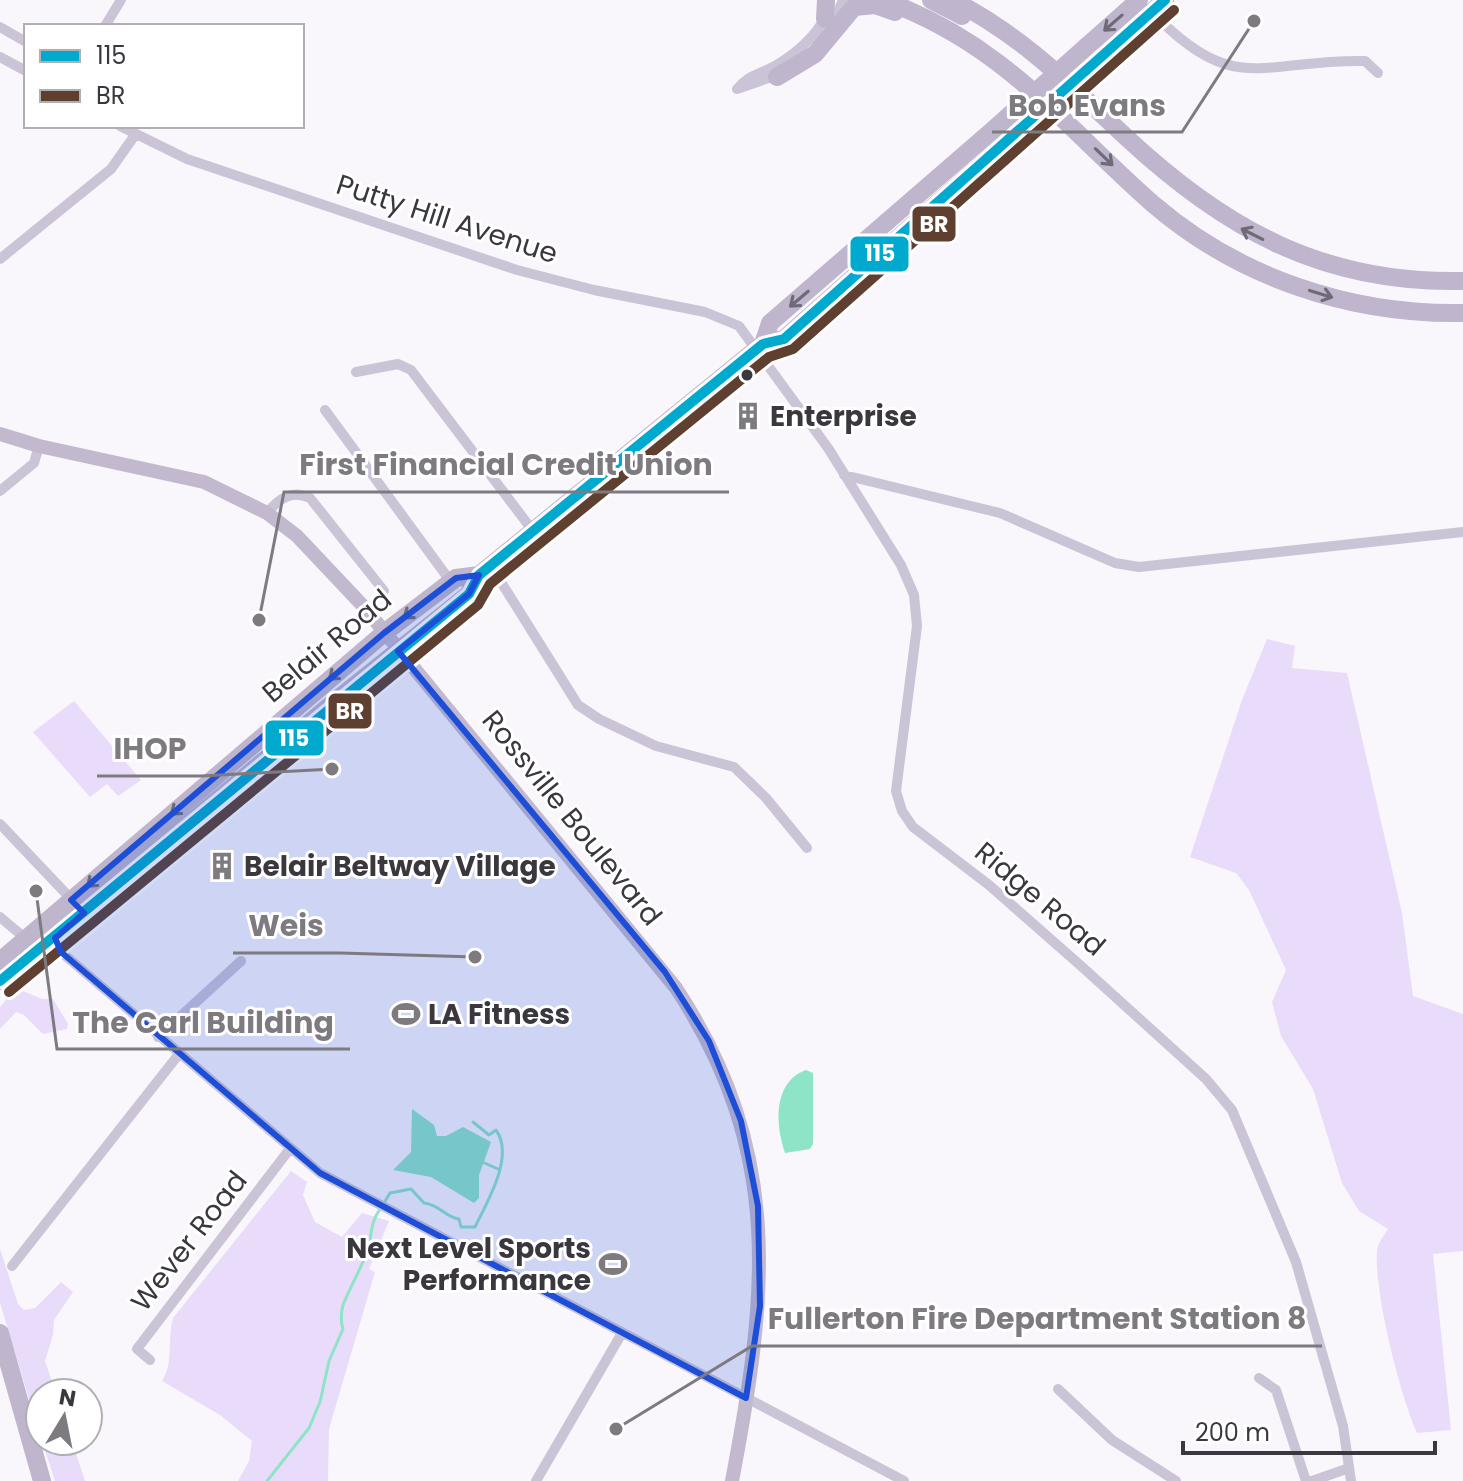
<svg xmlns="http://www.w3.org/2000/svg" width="1463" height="1481" viewBox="0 0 1463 1481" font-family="Poppins,sans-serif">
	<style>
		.green { fill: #e9dcfb }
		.water { fill: #8ee4c6 }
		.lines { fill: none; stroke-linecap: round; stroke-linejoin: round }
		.stream { stroke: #8ee4c6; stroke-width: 3 }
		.street { stroke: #cbc4d6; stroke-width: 10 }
		.secondary { stroke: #c3b9cf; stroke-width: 14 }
		.highway { stroke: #bfb5cc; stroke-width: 18 }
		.highway-bridge { stroke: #bfb5cc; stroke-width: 18 }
		.bus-1-casing { stroke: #fff; stroke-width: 16 }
		.bus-2-casing { stroke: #fff; stroke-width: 16 }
		.bus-1 { stroke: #00a9ce; stroke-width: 10 }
		.bus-2 { stroke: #5f4030; stroke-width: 10 }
		.oneway { stroke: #6f6a77 }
		.marked { fill: #1d4ed8; fill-opacity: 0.2; stroke: #1d4ed8; stroke-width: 6; stroke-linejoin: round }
		.bus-dot { fill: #3a383e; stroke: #fff; stroke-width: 3 }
		.labels { text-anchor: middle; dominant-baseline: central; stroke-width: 6; stroke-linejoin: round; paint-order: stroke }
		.street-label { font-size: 28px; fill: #3a383e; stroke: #fff }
		.poi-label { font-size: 28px; font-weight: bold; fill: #3a383e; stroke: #fff; text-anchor: start }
		.leader { fill: none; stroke: #7d7a80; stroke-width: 3 }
		.callout-dot { fill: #7d7a80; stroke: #fff; stroke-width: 3 }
		.callout-label { font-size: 30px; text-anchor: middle; font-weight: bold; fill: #7d7a80; stroke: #fff; stroke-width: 6; stroke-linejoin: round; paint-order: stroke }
		.line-badge { stroke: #fff; stroke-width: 3 }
		.badge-label { font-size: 22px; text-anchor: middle; font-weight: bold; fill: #fff }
	</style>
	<rect width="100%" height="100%" fill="#f9f6fc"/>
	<path class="green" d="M1267,639l28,7 -3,22 55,5 55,240 11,83 50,18v237l-30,3 18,176 -34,3c-17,-38 -43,-140 -40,-182 1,-8 7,-16 11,-22l-29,-18 -17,-28 -29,-94 -32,-53 -9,-34 14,-32 -37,-80 -13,-17 -46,-16 52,-157z
		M74,701l67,79 -23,16 -11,-12 -17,13 -57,-65z
		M16,988l26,11h11l15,25 -1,5 -24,5 -19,-19 -8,-3 -16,17v-22z
		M291,1171l16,11 -4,13 12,27 27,15 20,-24 27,8 -20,48 6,3 -46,157 -1,52h-90l11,-20 3,-20 -32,-26 -58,-34c12,-18 5,-42 11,-63z
		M0,1249l18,55 6,6 11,-2 26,-26 12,10 -19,28 -1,15 -8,26 11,32h-16v42l-40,-132z
		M42,1441h30l13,40h-30z"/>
	<path class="water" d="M806,1070l7,3v71l-3,5 -25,4c-10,-29 -12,-71 21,-83z
		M412,1109l22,16 3,11h9l17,-9 28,15 -12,33v23l-5,5 -43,-26 -38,-7 18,-18z"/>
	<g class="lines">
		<path class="stream" d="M480,1161l18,8
			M384,1203l6,-10 21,-4 13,14c15,1 21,14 35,16l2,8h14c12,-25 40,-71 21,-97l-7,5 -16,-13
			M267,1481l42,-53 11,-26 9,-41 14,-32c-3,-9 -2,-22 3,-31 7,-17 18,-34 23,-53 3,-14 2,-23 11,-36"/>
		<path class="street" d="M1150,10c84,89 111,49 215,51l13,12
			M832,25l11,-25
			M105,26l16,-26
			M0,27l26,15
			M0,57l26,14
			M737,89l43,-15
			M737,89c11,-14 23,-15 38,-23 20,-12 40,-29 51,-50
			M120,126l67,33 330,111 77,20 111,22 34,14 89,122 73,117 13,30 3,31 -21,165 6,20 11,16 76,58 91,80 126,114 26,31 64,152 47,164 8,55
			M0,259l111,-90 24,-34
			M356,372l42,-8 13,6 122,161
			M325,410l126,172
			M844,475l156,38 115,50 24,4 324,-35
			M0,491l34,-28 5,-17
			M267,513c12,-14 24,-24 43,-15l74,93
			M491,566l87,139 21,14 57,27 78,21 32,31 41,50
			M0,824l73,77
			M0,917l26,22
			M55,938l6,14 259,221 584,308
			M158,1037l83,-76
			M12,1266l167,-212
			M150,1360l-13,-11 152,-199
			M1259,1378l17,12 30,91
			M1058,1389l54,51 64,41
			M536,1481l86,-148
			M1312,1481l37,-13"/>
		<path class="secondary" d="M0,434l39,12 165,36 63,31 30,23 67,71 312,381c109,166 91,309 56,493"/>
		<path class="highway" d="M883,0c120,43 178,123 270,204 86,74 198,111 310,109
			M931,0l31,16
			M952,0c71,36 118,85 175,138 99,92 197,146 336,143
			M825,19l1,-19
			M1087,46l52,-46
			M1102,57l63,-57
			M777,77l38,-23 39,-47 21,-2 20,7
			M763,344l7,-21 224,-194
			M0,961l384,-328 72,-55 23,-3
			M0,981l339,-283 130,-104 10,-19 284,-231 21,-5 245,-217
			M0,1333l42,148"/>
		<path class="highway-bridge" d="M1029,122l73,-65
			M994,129l93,-83"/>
		<defs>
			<path id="bus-1" d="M0,981l469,-387 10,-19 284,-231 21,-5 381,-339"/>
			<path id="bus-2" d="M9,992l469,-387 12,-21 279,-227 24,-8 381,-339"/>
		</defs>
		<use href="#bus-1" class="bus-1-casing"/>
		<use href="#bus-2" class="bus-2-casing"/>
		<use href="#bus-1" class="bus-1"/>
		<use href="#bus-2" class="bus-2"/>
	</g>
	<defs><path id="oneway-shaft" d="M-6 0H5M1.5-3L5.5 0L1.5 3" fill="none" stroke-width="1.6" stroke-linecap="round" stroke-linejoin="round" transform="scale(2)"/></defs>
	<g class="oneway">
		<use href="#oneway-shaft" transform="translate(1113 23) rotate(139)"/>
		<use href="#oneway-shaft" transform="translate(1104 157) rotate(44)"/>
		<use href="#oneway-shaft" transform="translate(1252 234) rotate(-153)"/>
		<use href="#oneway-shaft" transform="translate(1321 294) rotate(17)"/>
		<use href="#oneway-shaft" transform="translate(799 299) rotate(140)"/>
		<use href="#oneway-shaft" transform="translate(413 611) rotate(143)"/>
		<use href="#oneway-shaft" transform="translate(338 672) rotate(140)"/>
		<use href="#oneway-shaft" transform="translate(180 807) rotate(140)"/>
		<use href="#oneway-shaft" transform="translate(96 879) rotate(139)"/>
	</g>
	<path class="marked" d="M479,575l-10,19 -71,57 267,321 44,69 32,80 17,85 2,100 -14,92 -426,-225 -259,-221 -6,-14 29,-25 -13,-13 313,-267 72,-55z"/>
	<defs>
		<symbol id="building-bare" viewBox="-9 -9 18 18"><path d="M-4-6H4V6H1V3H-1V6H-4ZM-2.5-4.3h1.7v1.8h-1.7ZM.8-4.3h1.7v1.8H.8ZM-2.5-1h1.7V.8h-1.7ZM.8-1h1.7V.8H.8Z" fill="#7d7a80" stroke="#fff" stroke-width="2.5" paint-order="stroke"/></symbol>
		<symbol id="stadium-bare" viewBox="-9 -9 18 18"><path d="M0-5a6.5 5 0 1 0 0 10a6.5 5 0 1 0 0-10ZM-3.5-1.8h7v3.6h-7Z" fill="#7d7a80" stroke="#fff" stroke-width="2.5" paint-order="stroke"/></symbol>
	</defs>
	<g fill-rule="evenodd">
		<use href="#building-bare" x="728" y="396" width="40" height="40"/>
		<use href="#building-bare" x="202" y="846" width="40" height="40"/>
		<use href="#stadium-bare" x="386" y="994" width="40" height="40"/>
		<use href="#stadium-bare" x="593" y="1244" width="40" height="40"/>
	</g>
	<circle class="bus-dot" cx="747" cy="375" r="7"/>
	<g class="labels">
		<g class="street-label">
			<text transform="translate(447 219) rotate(18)">Putty Hill Avenue</text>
			<text transform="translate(327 646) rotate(-40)">Belair Road</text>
			<text transform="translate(572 818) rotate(51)">Rossville Boulevard</text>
			<text transform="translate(1040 899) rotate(40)">Ridge Road</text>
			<text transform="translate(189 1241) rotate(-52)">Wever Road</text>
		</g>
		<g class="poi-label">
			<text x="770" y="416">Enterprise</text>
			<text x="244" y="866">Belair Beltway Village</text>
			<text x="428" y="1014">LA Fitness</text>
			<text x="591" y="1248" text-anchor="end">Next Level Sports<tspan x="591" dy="32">Performance</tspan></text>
		</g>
	</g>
	<path class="leader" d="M1254 21L1182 132H992M259 620L284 492H729M332 769L202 776H97M475 957L340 953H233M36 891L57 1049H350M616 1429L752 1346H1322"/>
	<g class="callout-dot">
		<circle cx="1254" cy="21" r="8"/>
		<circle cx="259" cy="620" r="8"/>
		<circle cx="332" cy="769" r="8"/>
		<circle cx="475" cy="957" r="8"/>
		<circle cx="36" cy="891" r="8"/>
		<circle cx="616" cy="1429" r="8"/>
	</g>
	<g class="callout-label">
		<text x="1087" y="116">Bob Evans</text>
		<text x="506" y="475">First Financial Credit Union</text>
		<text x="150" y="759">IHOP</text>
		<text x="286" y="936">Weis</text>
		<text x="203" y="1033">The Carl Building</text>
		<text x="1037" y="1329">Fullerton Fire Department Station 8</text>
	</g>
	<g class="line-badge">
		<rect x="911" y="205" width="46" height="38" rx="8" fill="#5f4030"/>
		<rect x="849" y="235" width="61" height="38" rx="8" fill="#00a9ce"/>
		<rect x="327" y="692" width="46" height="38" rx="8" fill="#5f4030"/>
		<rect x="264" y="719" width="61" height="38" rx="8" fill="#00a9ce"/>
	</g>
	<g class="badge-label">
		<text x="934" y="232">BR</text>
		<text x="880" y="261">115</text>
		<text x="350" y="719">BR</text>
		<text x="294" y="746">115</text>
	</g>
	<rect x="24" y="24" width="280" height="104" fill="#ffffff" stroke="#b0afb2" stroke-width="2"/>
	<rect x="40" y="50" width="40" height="12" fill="#00a9ce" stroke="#b0afb2" stroke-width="2"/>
	<text x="96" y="64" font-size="24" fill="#3a383e">115</text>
	<rect x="40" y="90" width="40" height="12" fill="#5f4030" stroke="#b0afb2" stroke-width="2"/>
	<text x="96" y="104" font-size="24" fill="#3a383e">BR</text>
	<g transform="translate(64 1417) rotate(10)"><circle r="38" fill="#ffffff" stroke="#b0afb2" stroke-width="2"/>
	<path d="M0-6L14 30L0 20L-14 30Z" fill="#7d7a80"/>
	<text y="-12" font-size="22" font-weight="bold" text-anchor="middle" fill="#3a383e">N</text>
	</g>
	<path d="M1183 1441v12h252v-12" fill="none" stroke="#3a383e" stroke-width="4"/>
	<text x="1195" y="1441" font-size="24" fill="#3a383e" stroke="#ffffff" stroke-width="6" paint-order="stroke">200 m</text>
</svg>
